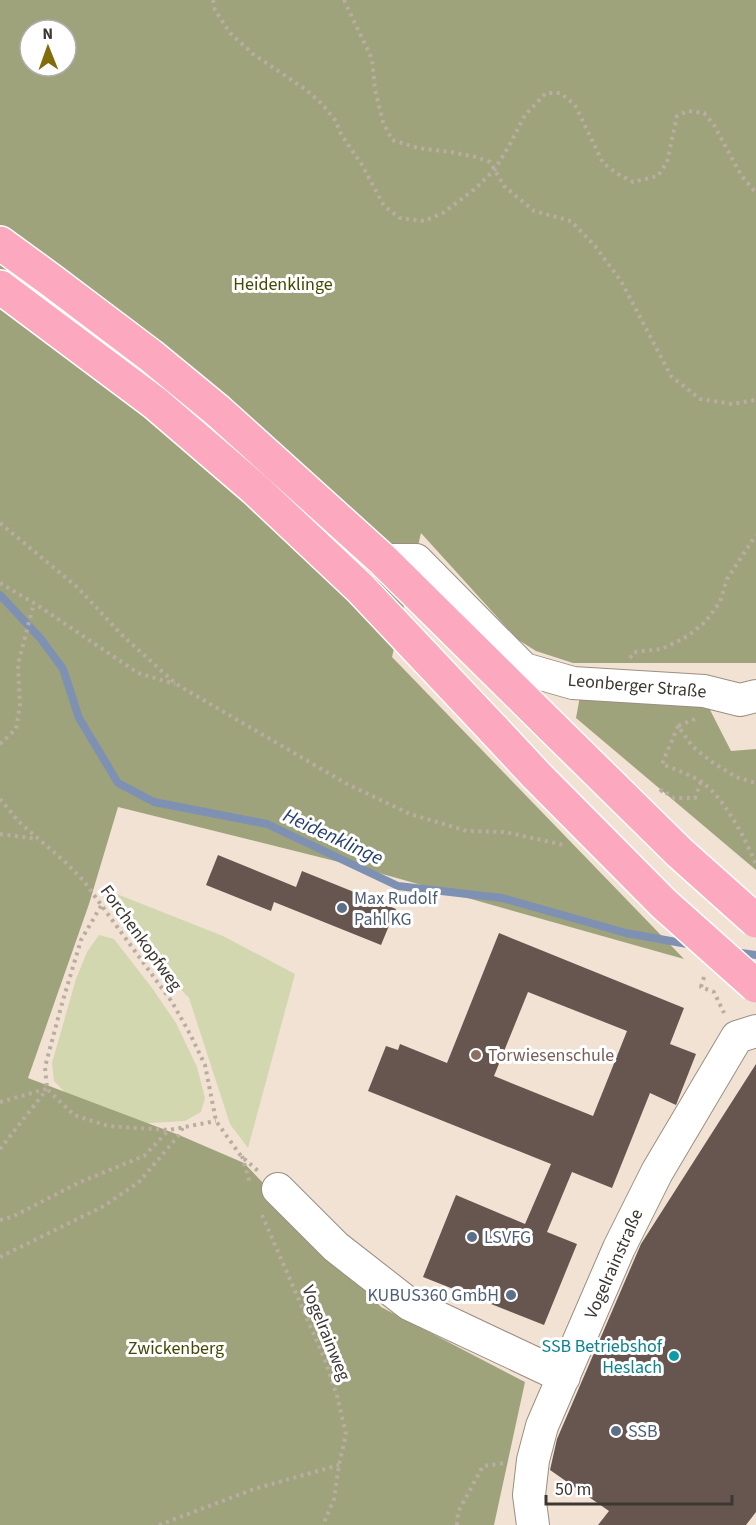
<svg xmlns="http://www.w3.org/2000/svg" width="756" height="1525" viewBox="0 0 756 1525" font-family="'Source Sans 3',sans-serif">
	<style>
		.green { fill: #d2d7af }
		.forest { fill: #9fa37c; fill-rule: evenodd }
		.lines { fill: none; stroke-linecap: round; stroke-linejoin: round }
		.stream { stroke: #7f91b2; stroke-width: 8 }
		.building { fill: #675650; fill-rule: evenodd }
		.minor-casing { stroke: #9c8e81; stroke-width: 34 }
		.highway-casing { stroke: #fff; stroke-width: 36 }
		.path { stroke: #b9ada2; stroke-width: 4; stroke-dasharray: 3 4.5; stroke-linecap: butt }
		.minor { stroke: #fff; stroke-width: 32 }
		.highway { stroke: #fca8be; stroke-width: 33 }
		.highway-bridge-casing { stroke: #fff; stroke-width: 36; stroke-linecap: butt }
		.highway-bridge { stroke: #fca8be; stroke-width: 33 }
		.service-dot { fill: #5c6f8a; stroke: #fff; stroke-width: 2 }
		.education-dot { fill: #8d6e63; stroke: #fff; stroke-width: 2 }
		.culture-dot { fill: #0f9aa8; stroke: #fff; stroke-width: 2 }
		.labels { text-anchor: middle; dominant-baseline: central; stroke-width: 6; stroke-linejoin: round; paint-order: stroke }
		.park-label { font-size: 18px; fill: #464904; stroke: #fff }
		.street-label { font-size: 18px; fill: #3d3732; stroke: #fff }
		.service-label { font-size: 18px; fill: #4e5e75; stroke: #fff; text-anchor: start }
		.education-label { font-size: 18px; fill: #785e54; stroke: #fff; text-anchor: start }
		.culture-label { font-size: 18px; fill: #0d838f; stroke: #fff; text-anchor: end }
		.water-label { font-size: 20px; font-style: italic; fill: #283f6d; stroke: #fff }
	</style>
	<rect width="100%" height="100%" fill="#f1e2d4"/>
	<path class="green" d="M104,889l119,47 72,38 -47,174 -18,-24 -41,-126 -53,-57z
		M99,935l15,4 38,49 24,35 21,44 8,31 -4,14 -16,9 -52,3 -53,-16 -26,-27 -2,-18 24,-84 11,-27z"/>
	<path class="forest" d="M0,0h756v663h-183l-37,-12 -19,-12 -96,-106 -29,124 292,302 -337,-95 -229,-57 -29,97 -61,174 151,57 65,28 137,144 144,75 -31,143h-494zM30,30h36v36h-36z
		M580,696l127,8 24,47 25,-2v121l-180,-152z"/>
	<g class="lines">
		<path class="stream" d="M0,595l41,44 22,30 16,49 39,65 36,19 113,22 131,62 104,12 124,35 67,12
			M734,952l22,3"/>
	</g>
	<path class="building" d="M218,855l78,32 6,-16 94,38 -15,36 -107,-43 -3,9 -65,-26z
		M499,933l185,75 -14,36 26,10 -20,51 -26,-12 -38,95 -40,-16 -25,60 30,12 -33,81 -121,-48 33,-82 69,29 26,-60 -183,-73 18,-45 12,4 2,-6 47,19zM528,992l99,39 -34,85 -99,-40z
		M756,1064v448l-10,13h-148l11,-14 -59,-41 7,-31 84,-195z"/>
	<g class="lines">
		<defs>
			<path id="minor" d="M383,560h33l108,109 49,14 131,8 36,9 16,-4
				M278,1189l58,58 73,57 155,73
				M533,1525l-4,-30 4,-35 9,-34 77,-178 38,-76 80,-135 19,-6"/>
			<path id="highway" d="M0,243l52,38 98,74 68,56 165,149 170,168
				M0,287l155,116 100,86 105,99 135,143"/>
		</defs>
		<use href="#minor" class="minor-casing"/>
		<use href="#highway" class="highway-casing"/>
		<path class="path" d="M213,0l2,10 15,23 23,21 52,35 17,15 13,16 6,14 21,31 22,41 16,12 24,3 19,-8 33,-25 19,-19 14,-23 16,-31 21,-22h14l15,12 28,58 15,11 15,8 25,-6 9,-14 10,-46 11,-5 16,2 10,12 27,50 15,18
			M344,0l28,59 3,31 8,32 9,18 26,8 33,4 25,5 14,5 14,24 30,25 37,10 24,25 26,35 50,95 29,23 32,5 24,-4
			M0,523l77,64 45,48 54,49 171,100 63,30 57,17 38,1 59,13
			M0,583l34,20 104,70 37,11
			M630,658l4,-6 28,-3 26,-13 18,-15 14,-19 7,-23 29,-44
			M695,719l-17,7 14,20 20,16 24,15 20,6
			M678,726l-16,38c12,5 29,11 40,18 22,16 44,57 54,83
			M0,744l16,-15 4,-24 -2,-41 16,-61
			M660,792l2,-2 12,8h21l6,-17
			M0,799l19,23 45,39 19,19 89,122 18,32 15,31 11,56 25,35 17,15
			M0,834l38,5
			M101,906l-20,34 -20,67 -16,60 2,22 27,26 34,11 61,4 47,-9
			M704,977l-3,10 13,5 10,21
			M0,1102l46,-13
			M0,1149l47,-60
			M242,1156l8,27
			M262,1215l63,145 12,36 9,38 -7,31 -5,34 -11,26
			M0,1220l12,-3 66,-34 66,-27 25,-26
			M0,1257l104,-51 35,-24 40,-47 4,-8
			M159,1525l95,-36 85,-24
			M457,1525l1,-13 25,-46 22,-3"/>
		<use href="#minor" class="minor"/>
		<use href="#highway" class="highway"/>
		<defs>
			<path id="highway-bridge" d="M553,728l127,125 76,68
				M495,731l41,44 128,129 92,82"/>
		</defs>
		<use href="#highway-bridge" class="highway-bridge-casing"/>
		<use href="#highway-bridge" class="highway-bridge"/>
	</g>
	<g class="service-dot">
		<circle cx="342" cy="908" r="6"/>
		<circle cx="472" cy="1237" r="6"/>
		<circle cx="511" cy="1295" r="6"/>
		<circle cx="616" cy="1431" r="6"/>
	</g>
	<circle class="education-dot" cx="476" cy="1055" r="6"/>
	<circle class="culture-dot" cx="674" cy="1356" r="6"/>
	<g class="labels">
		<g class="park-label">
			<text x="283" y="284">Heidenklinge</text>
			<text x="176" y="1348">Zwickenberg</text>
		</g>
		<g class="street-label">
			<text transform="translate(637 686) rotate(5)">Leonberger Straße</text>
			<text transform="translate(141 938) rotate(54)">Forchenkopfweg</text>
			<text transform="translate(614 1264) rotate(-66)">Vogelrainstraße</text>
			<text transform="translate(326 1333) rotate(68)">Vogelrainweg</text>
		</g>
		<g class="service-label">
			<text x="354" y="898">Max Rudolf<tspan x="354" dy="21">Pahl KG</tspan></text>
			<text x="484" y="1237">LSVFG</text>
			<text x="499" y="1295" text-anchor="end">KUBUS360 GmbH</text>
			<text x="628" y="1431">SSB</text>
		</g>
		<g class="education-label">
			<text x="488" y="1055">Torwiesenschule</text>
		</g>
		<g class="culture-label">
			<text x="662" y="1346">SSB Betriebshof<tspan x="662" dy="21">Heslach</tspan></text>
		</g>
		<g class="water-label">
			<text transform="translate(333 837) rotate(25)">Heidenklinge</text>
		</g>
	</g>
	<g transform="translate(48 48) rotate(359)"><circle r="28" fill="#ffffff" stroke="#b1afad" stroke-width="1.5"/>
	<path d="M0-4.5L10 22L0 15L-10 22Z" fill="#836d0a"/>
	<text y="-9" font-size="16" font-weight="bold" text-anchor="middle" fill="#3d3732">N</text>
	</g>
	<path d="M546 1495v9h186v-9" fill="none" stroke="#3d3732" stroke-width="3"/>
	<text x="555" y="1495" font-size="18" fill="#3d3732" stroke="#ffffff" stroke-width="4.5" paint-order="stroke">50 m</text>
</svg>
